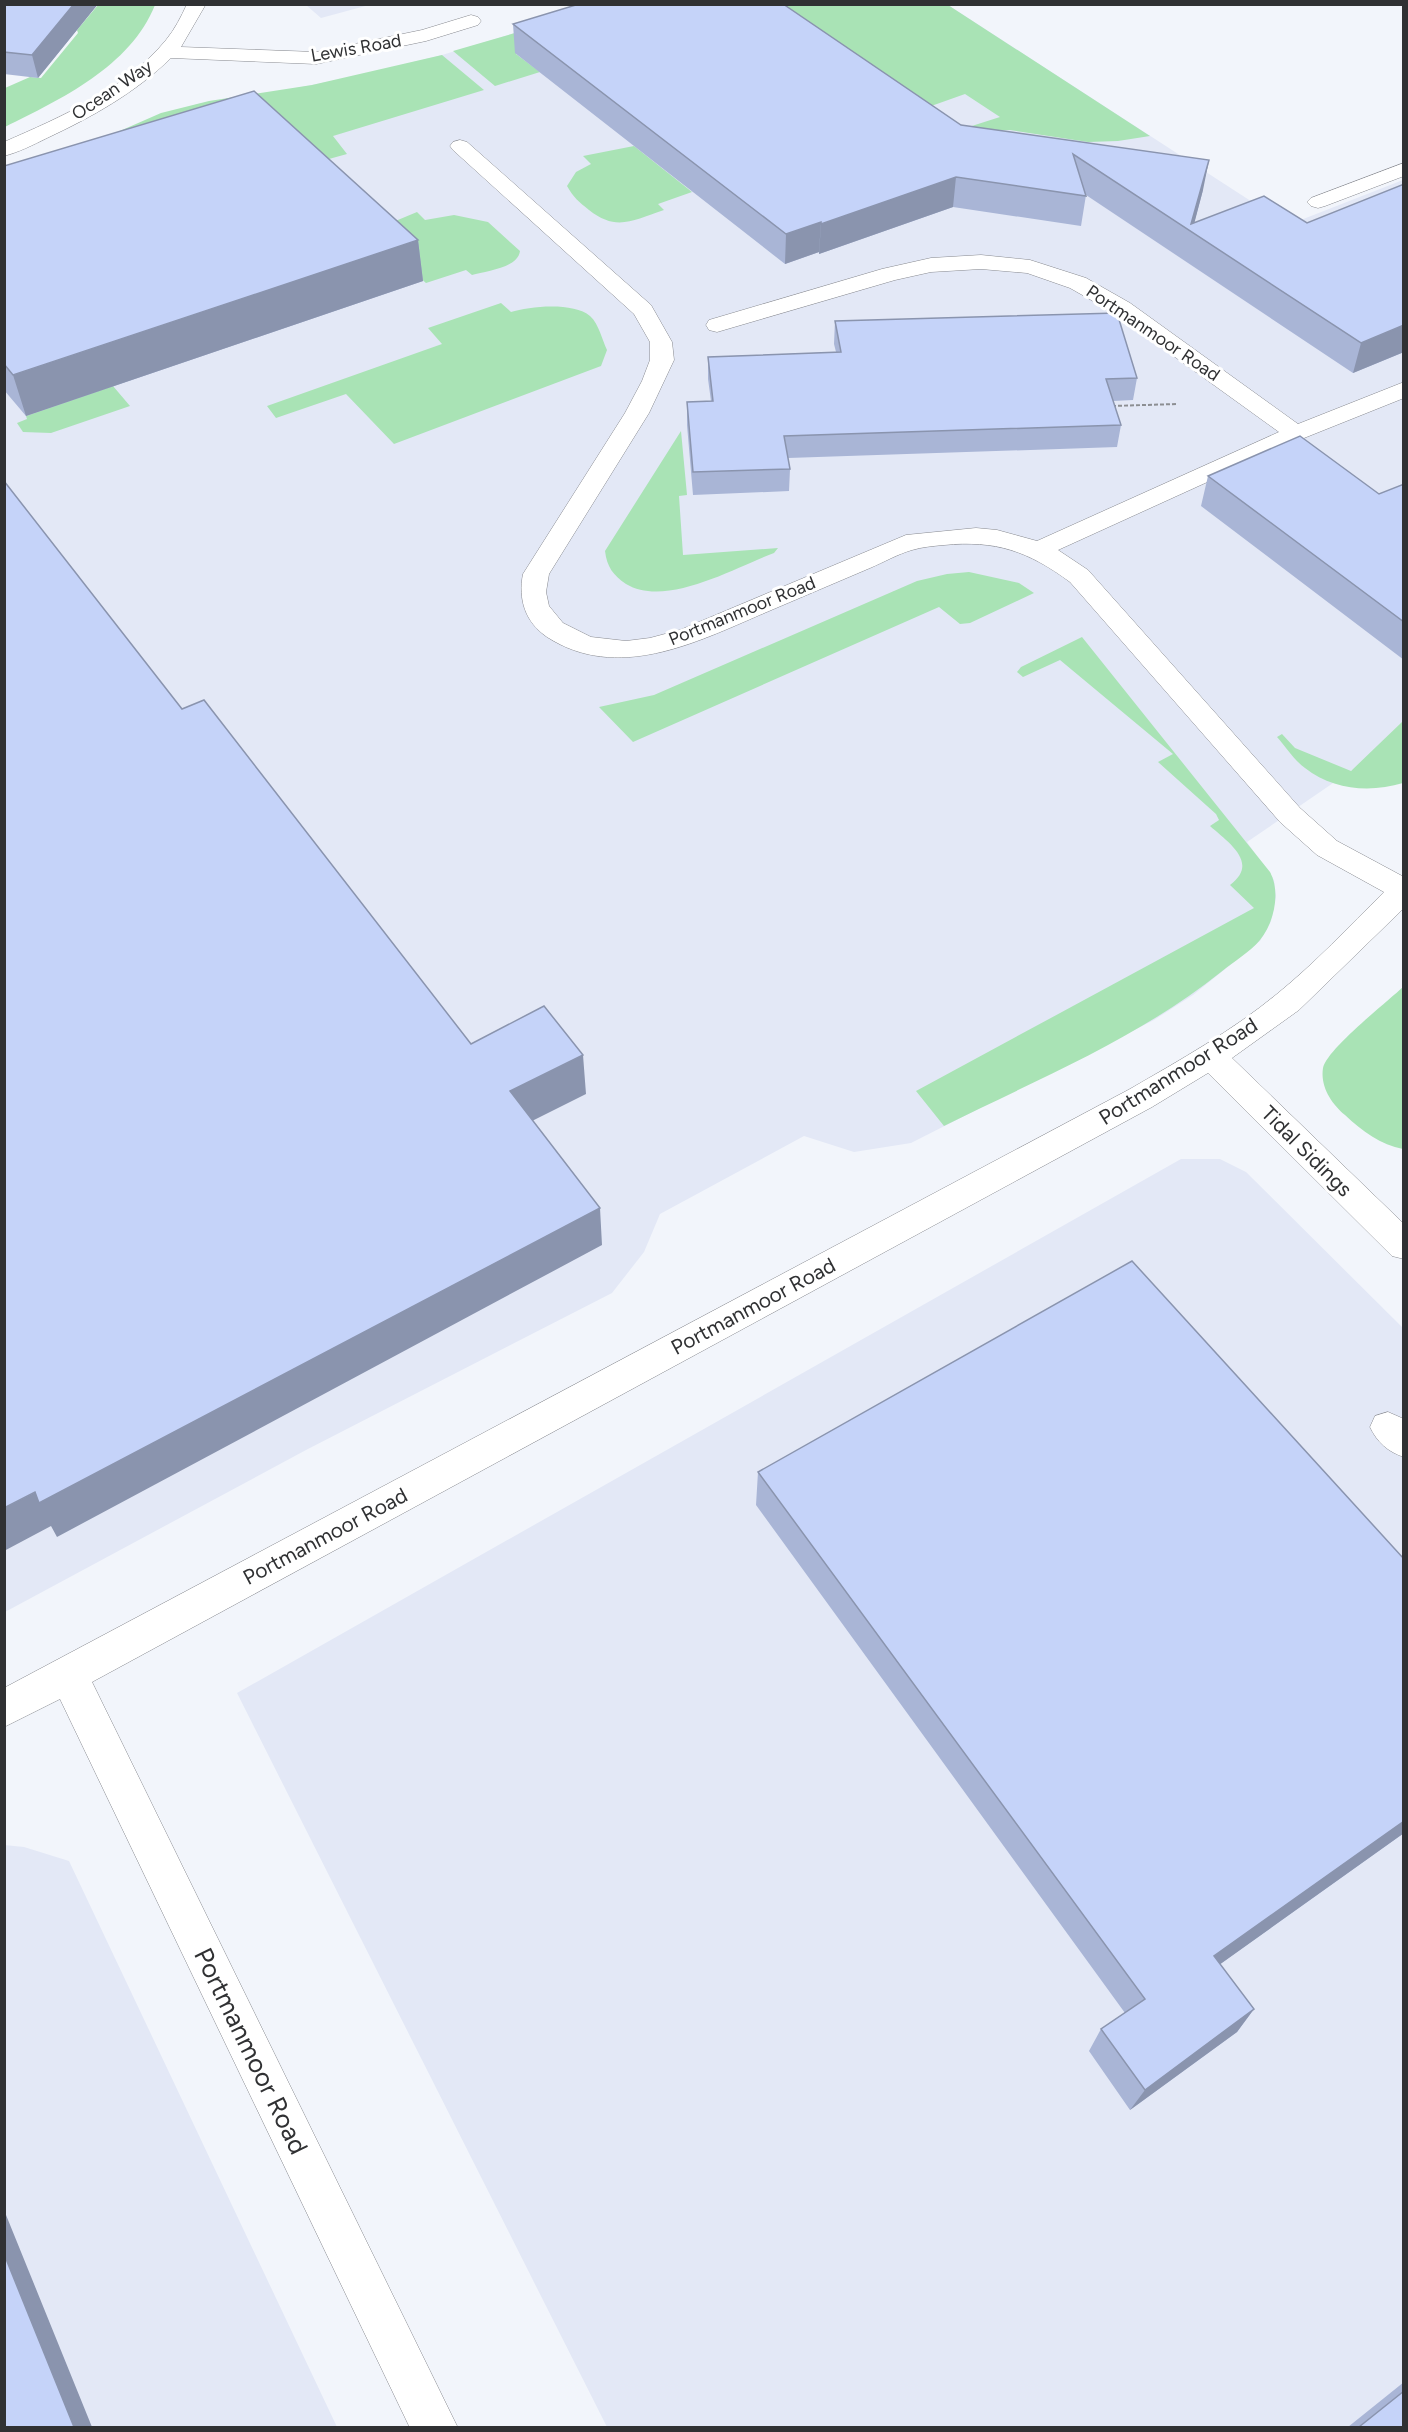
<svg xmlns="http://www.w3.org/2000/svg" width="1408" height="2432" viewBox="0 0 1408 2432" font-family="Figtree,sans-serif">
	<style>
		.built { fill: #e3e8f6 }
		.green { fill: #a9e3b5 }
		.lines { fill: none; stroke-linecap: round; stroke-linejoin: round }
		.minor-casing { stroke: #87898f; stroke-width: 1 }
		.path { stroke: #8c8e92; stroke-width: 2; stroke-dasharray: 4 2; stroke-linecap: butt }
		.minor { fill: #fff; fill-rule: evenodd }
		.wall { fill: #a9b5d6 }
		.shaded-wall { fill: #8a94ae }
		.building { fill: #c5d3f9; stroke: #8a94ae; stroke-width: 1.5 }
		.labels { text-anchor: middle; dominant-baseline: central; stroke-width: 6; stroke-linejoin: round; paint-order: stroke }
		.far-street-label { font-size: 18px; fill: #303133; stroke: #fff }
		.street-label { font-size: 21px; fill: #303133; stroke: #fff }
		.near-street-label { font-size: 26px; fill: #303133; stroke: #fff }
	</style>
	<rect width="100%" height="100%" fill="#f2f5fb"/>
	<path class="built" d="M611,4l337,1 340,220 115,-45v541l-45,45 -111,76 27,38 2,17 -5,24 -11,20 -67,54 -39,25 -243,123 -57,9 -50,-16 -144,78 -16,38 -32,41 -306,157 -301,162v-1431l192,-77 69,-10 91,-18 85,-21z
		M306,5h63l-48,13z
		M1181,1159h39l26,13 157,156v1099h-796l-370,-734z
		M4,1845l20,2 45,14 268,566h-332z"/>
	<path class="green" d="M98,5h57c-25,62 -94,94 -150,122v-39l25,-11 11,1 37,-45 -1,-3z
		M611,5l-95,49 24,18 -45,14 -42,-35z
		M741,5h207l202,131 -32,5 -30,1 -78,-12 -57,2 47,-15 -35,-23 -62,22z
		M442,55l42,35 -151,46 14,18 -47,13 -187,-33 48,-21 48,-12 103,-16z
		M634,146l58,46 -34,12 6,6c-31,10 -47,22 -75,0 -10,-8 -16,-13 -22,-24l9,-14 15,-8 -8,-8z
		M417,212l8,8 29,-5 34,7 32,29c-2,17 -34,20 -48,24l-6,-5 -40,13 -57,-51z
		M501,303l10,9c19,-6 63,-10 79,4 9,8 12,24 17,34l-6,16 -207,78 -48,-50 -70,24 -9,-12 175,-62 -14,-16z
		M113,386l17,20 -79,27 -28,-1 -6,-9 10,-4 -1,-3z
		M681,431l6,64 -8,1 4,59 95,-7 -4,5c-40,15 -108,55 -148,31 -13,-9 -19,-17 -21,-33z
		M969,572l50,11 15,10 -64,30 -10,1 -21,-17 -306,135 -34,-35 55,-12 263,-114 30,-7z
		M1082,637l188,235c11,20 4,51 -10,68 -10,12 -27,22 -39,32 -82,66 -183,107 -277,154l-28,-35 338,-183 -24,-23c30,-22 -2,-43 -20,-59l9,-6 -3,-6 -58,-52 15,-8 -113,-94 -37,17 -6,-5 4,-5z
		M1403,721v62c-33,10 -70,7 -98,-15 -11,-8 -19,-21 -28,-31l5,-3 13,14 56,23z
		M1403,987v162c-22,-4 -41,-18 -58,-34 -13,-11 -25,-28 -22,-47 4,-19 64,-66 80,-81z"/>
	<g class="lines">
		<defs>
			<path id="minor" d="M187,4h19l-25,43 135,5 106,-22 49,-15 7,2 3,4 -3,4 -52,16 -110,23 -145,-6c-36,35 -79,59 -124,80 -14,7 -28,14 -43,18v-14c57,-25 122,-53 162,-102 9,-11 15,-23 21,-36z
				M460,140l7,2 184,163 21,37 2,18 -25,53 -100,161 -3,18 3,14 14,17 28,14 35,4 24,-3 30,-8 226,-95 70,-7 21,2 40,11 242,-109 -165,-119 -44,-25 -43,-15 -46,-4 -50,3 -36,8 -178,52 -8,-2 -3,-5 3,-5 173,-51 49,-11 50,-3 49,5 56,18 44,25 168,121 106,-42v16l-100,40 -246,112 30,20 212,238 37,33 67,36v31l-105,102 -67,48 172,166v35l-12,-3 -184,-183 -56,34 -1060,575 366,746h-48l-350,-729 -56,28v-39l1126,-599c50,-29 102,-58 147,-95 38,-31 72,-67 107,-102l-67,-37 -37,-33 -210,-240c-42,-31 -74,-42 -126,-37 -11,1 -22,2 -32,5 -14,4 -28,12 -42,18 -36,15 -72,31 -108,46 -67,29 -145,68 -215,23 -22,-15 -29,-38 -24,-63l102,-161 17,-32 8,-21v-18l-16,-28 -181,-164 -3,-4 3,-4z
				M1404,163v13l-79,30 -7,2 -7,-2 -4,-4 4,-4z
				M1388,1412l16,7v38c-16,-5 -27,-15 -34,-30l5,-11z"/>
		</defs>
		<use href="#minor" class="minor-casing"/>
		<path class="path" d="M1112,406l64,-2"/>
		<use href="#minor" class="minor"/>
	</g>
	<path class="wall" d="M4,4h94l-60,74 -34,-4z
		M513,24l448,101 242,65 -9,33 210,129 -51,21 -267,-178 -5,31 -128,-19 -134,47v-2l-34,12 -270,-211z
		M4,166l414,74 5,41 -397,135 -22,-26z
		M835,321l302,57 -4,22 -20,1 8,24 -4,22 -329,11 2,11 -1,22 -96,4 -6,-70v-23l24,-1 -3,-22v-22l128,-5 -2,-8z
		M1208,476l171,18 25,-10v176l-203,-154z
		M758,1472l646,87v274l-184,131 34,45 -17,23 -107,78 -41,-59 12,-22 24,-16 -369,-508z
		M1404,2382v45h-56z"/>
	<path class="shaded-wall" d="M74,4h24l-60,74 -6,-23z
		M1209,160l-6,30 -11,42 -1,-8z
		M956,177l-3,30 -134,47 2,-30z
		M821,222l-2,30 -34,12 1,-30z
		M418,240l5,41 -397,135 -13,-41z
		M1404,325v27l-51,21 8,-30z
		M583,1055l3,39 -72,36 -4,-39z
		M600,1208l2,37 -545,292 -6,-11 -47,25v-43z
		M1404,1821v12l-206,147 16,-24z
		M1254,2009l-17,23 -107,78 15,-20z
		M4,2210l88,217h-18l-70,-173z"/>
	<path class="building" d="M4,4h70l-42,51 -28,-3z
		M579,4h204l178,121 248,35 -18,64 73,-28 43,27 97,-39v141l-43,18 -288,-189 13,42 -130,-19 -135,47v-2l-35,12 -273,-210z
		M254,91l164,149 -405,135 -9,-11v-198z
		M1117,313l20,65 -31,1 15,46 -337,11 6,33 -97,3 -6,-70 26,-1 -5,-44 133,-5 -6,-31z
		M1300,436l79,58 25,-10v138l-196,-146z
		M4,481l178,228 22,-9 267,344 73,-38 39,49 -73,36 90,117 -561,295 -4,-11 -31,16z
		M1132,1261l272,298v262l-190,135 40,53 -109,81 -44,-61 44,-30 -387,-527z
		M4,2254l70,173h-70z
		M1404,2391v36h-45z"/>
	<g class="labels">
		<g class="far-street-label">
			<text transform="translate(356 48) rotate(-10)">Lewis Road</text>
			<text transform="translate(112 90) rotate(-34)">Ocean Way</text>
			<text transform="translate(1153 333) rotate(34)">Portmanmoor Road</text>
			<text transform="translate(742 611) rotate(-22)">Portmanmoor Road</text>
		</g>
		<g class="street-label">
			<text transform="translate(1178 1071) rotate(-32)">Portmanmoor Road</text>
			<text transform="translate(1307 1151) rotate(45)">Tidal Sidings</text>
			<text transform="translate(753 1306) rotate(-28)">Portmanmoor Road</text>
			<text transform="translate(325 1536) rotate(-28)">Portmanmoor Road</text>
		</g>
		<g class="near-street-label">
			<text transform="translate(251 2051) rotate(64)">Portmanmoor Road</text>
		</g>
	</g>
	<rect width="1408" height="2432" fill="none" stroke="#303133" stroke-width="12"/>
</svg>
